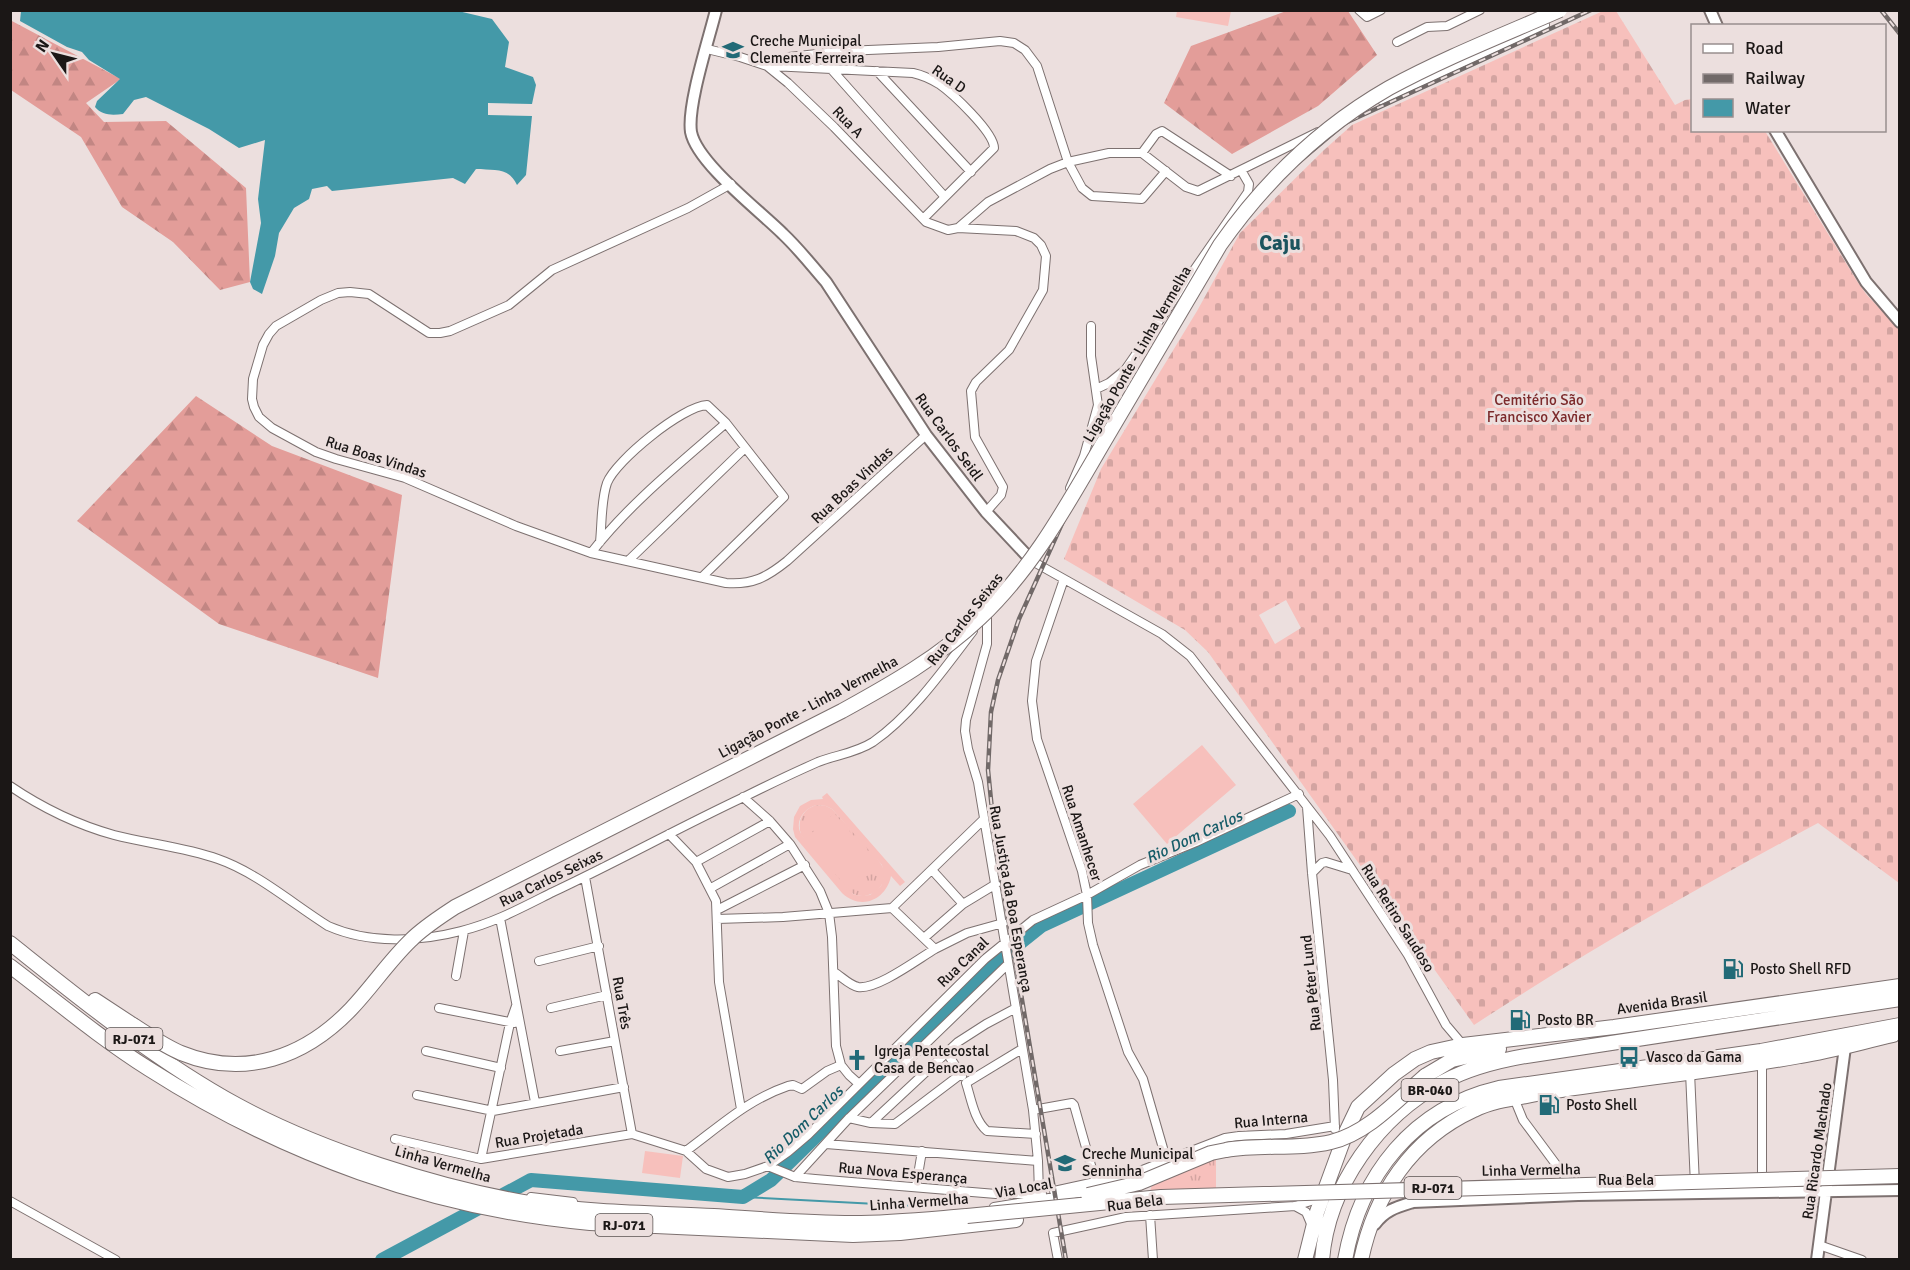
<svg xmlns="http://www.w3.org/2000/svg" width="1910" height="1270" viewBox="0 0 1910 1270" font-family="Signika,sans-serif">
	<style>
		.grass { fill: url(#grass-tufts) }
		.forest { fill: url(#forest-firs) }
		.cemetery { fill: url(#cemetery-stones); fill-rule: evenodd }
		.pitch { fill: #f7c0bc; fill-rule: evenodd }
		.water { fill: #4499a8 }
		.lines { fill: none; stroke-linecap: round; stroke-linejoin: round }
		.stream { stroke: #4499a8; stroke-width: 2 }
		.river { stroke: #4499a8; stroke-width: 14 }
		.street-casing { stroke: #7d7170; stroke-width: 10 }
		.secondary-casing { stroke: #7d7170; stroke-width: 14 }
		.highway-casing { stroke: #7d7170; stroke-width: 16 }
		.street { stroke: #fff; stroke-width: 8 }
		.secondary { stroke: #fff; stroke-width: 10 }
		.highway { stroke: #fff; stroke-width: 14 }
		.rail-casing { stroke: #716968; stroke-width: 4.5 }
		.rail { stroke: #ecdfde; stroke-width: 2; stroke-dasharray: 7; stroke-linecap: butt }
		.highway-bridge-casing { stroke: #7d7170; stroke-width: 16; stroke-linecap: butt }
		.highway-bridge { stroke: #fff; stroke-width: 14 }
		.labels { text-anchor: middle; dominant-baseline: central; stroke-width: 6; stroke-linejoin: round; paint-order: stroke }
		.shield { fill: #ecdfde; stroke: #5a5352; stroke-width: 1.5 }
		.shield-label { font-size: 14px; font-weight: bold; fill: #1b1716 }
		.poi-label { font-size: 15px; fill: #1b1716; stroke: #ecdfde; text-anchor: start }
		.street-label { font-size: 15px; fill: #1b1716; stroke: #ecdfde }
		.park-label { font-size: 15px; fill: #7c2a2b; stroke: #ecdfde }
		.water-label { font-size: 16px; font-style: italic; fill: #165c68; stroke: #ecdfde }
		.district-label { font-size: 21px; font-weight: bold; fill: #1b545e; stroke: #ecdfde }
	</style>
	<defs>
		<pattern id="grass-tufts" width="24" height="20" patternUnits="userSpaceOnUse" patternTransform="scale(1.5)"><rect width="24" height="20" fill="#f7c0bc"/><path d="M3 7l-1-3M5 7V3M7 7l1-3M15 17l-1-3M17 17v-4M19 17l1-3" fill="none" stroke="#d3a4a1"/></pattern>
		<pattern id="forest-firs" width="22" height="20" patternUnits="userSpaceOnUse" patternTransform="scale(1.5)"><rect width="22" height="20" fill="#e39d99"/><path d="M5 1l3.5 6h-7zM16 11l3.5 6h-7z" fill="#c28683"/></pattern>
		<pattern id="cemetery-stones" width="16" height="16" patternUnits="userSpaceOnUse" patternTransform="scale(1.5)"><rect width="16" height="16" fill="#f7c0bc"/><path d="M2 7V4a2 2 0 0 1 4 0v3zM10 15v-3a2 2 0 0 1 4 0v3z" fill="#d3a4a1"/></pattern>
	</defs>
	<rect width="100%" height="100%" fill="#ecdfde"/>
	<path class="grass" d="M816,805l10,1 6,3c15,17 37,37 49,55 13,21 -15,42 -32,27 -16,-13 -34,-39 -48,-56 -4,-14 1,-25 15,-30z
		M1216,1158v32l-66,1 2,-6z"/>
	<path class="forest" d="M1289,10l59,1 29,44 -59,51 -86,48 -68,-51 27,-57z
		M10,20l111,59 -35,24 18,19 62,-1 80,67 4,94 -30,8 -47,-48 -51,-35 -41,-70 -70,-47z
		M196,396l76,50 130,49 -24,183 -159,-54 -142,-103z"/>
	<path class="cemetery" d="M1605,10l11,1 59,94 10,-5 7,-1v31l73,1 92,150 9,13 33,35v554l-81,-60c-117,63 -233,129 -344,202l-266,-373 -23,-22 -121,-71 37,-90 96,-158 43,-78 84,-83 28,-25zM1286,600l15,28 -26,16 -16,-29z"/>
	<path class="pitch" d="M1177,11v-1l54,1 -3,15 -52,-9z
		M1202,745l34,40 -69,59 -34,-40z
		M827,793l78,89 -5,4 -9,-10c-5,24 -30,35 -49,17l-47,-56 -2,-8 1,-12 6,-11 11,-6 12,-1 -1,-2zM816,805l10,1 6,3 50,56 2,11 -3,10 -11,9 -10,1 -7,-2 -36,-40 30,33 29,-25 -42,-49 -29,26c-13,-13 -4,-29 11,-34z
		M645,1151l38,5 -3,22 -38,-5z"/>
	<path class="water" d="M21,11l433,-1 38,9 17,23 -4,25 28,10 3,8 -4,19 -44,-1v12l44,1 -6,59 -9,10c-9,-19 -23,-14 -41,-16l-11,15 -12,-6 -121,13 -5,-5 -15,3 -3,10 -15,9 -15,25 -4,23 -13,38 -9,-5 -3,-7 11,-59 -3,-24 7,-59 -26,8 -30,-19 -63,-32 -12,3 -11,14c-10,1 -21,2 -28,-7l2,-6 23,-22 -31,-19 -7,-8 -15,-5 -47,-26z"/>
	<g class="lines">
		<path class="stream" d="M743,1197l172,9"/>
		<path class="river" d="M382,1260l149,-80 212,17 28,-17 219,-213 51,-41 248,-115"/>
		<defs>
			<path id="street" d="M1359,10l8,7 14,-7
				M1397,42l30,-15 20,-1 33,-16
				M707,49l33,8 27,9 21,17 46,44 92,95 22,8 10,-2 58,3 18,7 7,7 5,11 -3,34 -34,60 -33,32 -5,9 4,46 28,50 -2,8 -15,17
				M771,66l142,7c9,2 18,6 26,11 13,9 55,48 55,64l-71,71
				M773,66l8,-7 8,-2 56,-6 93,-4 62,-6 14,2 11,7 12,16 31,96 14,26 10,8 50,3 24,-28
				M832,70l113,127
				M877,71l94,101
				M1381,100l164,-75 -7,-15
				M1142,153l14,-19 6,-3 69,45
				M731,184l-43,24 -136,62 -43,35 -59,26 -10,2h-11l-60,-39 -19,-2 -12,1 -17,7 -45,26 -7,8 -6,11 -10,34 -1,20 2,8 5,10 13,11 44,24 20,7 69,19 111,48 75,27 135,30c27,2 41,-6 61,-22l139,-126
				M958,228l30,-26 62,-33 18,-7 41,-9h33l44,34 12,4 120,-59
				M1096,389l13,-6 16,-13 123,-178 1,-8 -8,-14
				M1070,488l14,-32 14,-51 -7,-49v-30
				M600,542c2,-19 1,-42 7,-59 9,-23 76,-77 100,-78l19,18 58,74 -82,80
				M591,553c38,-49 88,-89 135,-130
				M629,560l116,-112
				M1032,561l130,73 28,22 140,180 78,119 38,70 17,20
				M1064,579l-28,82 -4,40 5,38 45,132 5,24 1,28 5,22 35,107 15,27 24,83
				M987,612v32l-21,76 -1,11 3,18 10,33 55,328 5,51 1,33
				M10,786c31,21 68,39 104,49 35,9 70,12 104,24 38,13 75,45 110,67 41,18 91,16 133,5 33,-8 62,-24 92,-39 64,-30 127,-65 191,-95 24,-12 49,-24 74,-35 18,-7 38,-9 55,-20 39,-27 71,-73 100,-111
				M743,797l27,24 20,23 30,47 9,22 3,24 4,109 5,19 8,10 10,9
				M1307,807l5,66 21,207 2,49
				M669,834l27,28 20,39 3,81 22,127
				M696,862l74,-41
				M932,870l31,34
				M1312,873l10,-10 4,-1 26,8
				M585,877l47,257
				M711,888l79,-44
				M892,908l43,41 32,-16 36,-10
				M892,908l91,-88
				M717,910l88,-45
				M500,918l35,184
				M717,919l66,-2 109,-9
				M924,938l39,-34 33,-20
				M539,961l60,-15
				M834,972c7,4 15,13 24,15 19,3 60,-28 77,-38
				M456,976l8,-45
				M439,1008l75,15
				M551,1008l56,-13
				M1022,1049l-56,34c5,15 8,37 21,48l49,3
				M426,1051l75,17
				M560,1051l55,-10
				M947,1053l15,23
				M1762,1062v119
				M1690,1072l5,113
				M417,1095l76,16 131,-24
				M1514,1098l9,22 49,66
				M1033,1110l39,-7 2,2 22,78
				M849,1118l22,5 87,-81 28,-18 30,-16
				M871,1123l24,1 66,-50
				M395,1139l86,20 151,-25 54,17 20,18 22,8 17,-3 23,-8 20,-14 20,-17 177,-176 48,-39 54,-25 53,-30 56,-23 103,-48
				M826,1144l212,17
				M686,1151c34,-25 61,-51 102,-65l5,-1 9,4 25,-18 14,-6
				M481,1159l29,-136 6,-17
				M768,1166l27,11 20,2 181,15h46
				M795,1177l54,-59 159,-154
				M916,1187l6,-36
				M1054,1191l78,-17 93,-36 14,-2 47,-2 49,-8
				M531,1197l42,5
				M10,1201l106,59
				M1295,1206l11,6 6,14
				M994,1207l98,-16
				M1150,1215l3,45
				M1819,1245l43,15
				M1058,1260l-5,-27 73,-16 169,-11 16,-5 7,-7"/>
			<path id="secondary" d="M716,10c-7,29 -29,95 -25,122 6,31 69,79 92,102 16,15 29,32 43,48l100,153 60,77 46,49
				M1710,10l7,16
				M1775,130l91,152 34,40
				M1375,1224c10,-14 22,-17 38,-22l165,-7 322,-5
				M1817,1260l28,-213"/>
			<path id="highway" d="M10,943c73,58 145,117 227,162 83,45 199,82 292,98 61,10 123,10 185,13 46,3 93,7 139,7 38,0 76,-4 114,-7
				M10,966c46,35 90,72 139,103 133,85 283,140 441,154l263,12 47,-2 116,-13
				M95,1000l38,25
				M1425,1076l27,-16 47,-11
				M1305,1260l12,-48 30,-82 11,-23 36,-33 21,-15 16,-7 32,-7 151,-18 286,-41
				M1322,1260c6,-74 57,-144 121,-178 26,-14 54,-21 83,-26l374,-57
				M1345,1260c15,-85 68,-152 154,-172l262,-37 139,-26
				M1361,1260c14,-66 50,-121 113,-150 16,-8 35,-11 52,-14 36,-7 72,-11 108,-16 56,-7 112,-14 166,-24 32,-5 62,-14 93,-21"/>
		</defs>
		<use href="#street" class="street-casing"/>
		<use href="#secondary" class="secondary-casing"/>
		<use href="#highway" class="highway-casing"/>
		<use href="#street" class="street"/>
		<use href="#secondary" class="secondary"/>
		<use href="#highway" class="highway"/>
		<defs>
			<path id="rail" d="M1881,10l19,24
				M1066,1260l-71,-420 -7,-70 3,-58 7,-32 21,-61 73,-162 19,-37 68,-102 26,-42 5,-12 27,-40 26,-32 82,-69 246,-113"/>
		</defs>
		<use href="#rail" class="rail-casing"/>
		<use href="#rail" class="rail"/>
		<defs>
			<path id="highway-bridge" d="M133,1025c16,10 31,21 48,28 64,26 124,4 170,-44 21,-22 38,-48 60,-69 13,-13 29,-23 44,-33l387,-196c49,-27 97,-54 138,-93 54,-51 88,-115 125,-178 38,-65 77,-130 115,-195 45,-64 101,-118 169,-157 55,-30 114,-53 171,-78
				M1088,1195l51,-12 72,-30 15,-3c34,-6 72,0 105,-8 37,-9 66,-42 94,-66
				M967,1216l194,-19 739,-21"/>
		</defs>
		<use href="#highway-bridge" class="highway-bridge-casing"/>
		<use href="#highway-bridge" class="highway-bridge"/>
	</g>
	<defs>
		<symbol id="school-bare" viewBox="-9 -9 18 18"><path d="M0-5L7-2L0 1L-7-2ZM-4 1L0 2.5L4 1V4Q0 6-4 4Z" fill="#226a77" stroke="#ecdfde" stroke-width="2.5" paint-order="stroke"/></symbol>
		<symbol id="fuel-bare" viewBox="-9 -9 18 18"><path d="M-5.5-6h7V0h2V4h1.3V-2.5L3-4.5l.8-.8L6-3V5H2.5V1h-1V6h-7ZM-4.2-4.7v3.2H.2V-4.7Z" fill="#226a77" stroke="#ecdfde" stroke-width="2.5" paint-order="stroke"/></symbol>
		<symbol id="bus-bare" viewBox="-9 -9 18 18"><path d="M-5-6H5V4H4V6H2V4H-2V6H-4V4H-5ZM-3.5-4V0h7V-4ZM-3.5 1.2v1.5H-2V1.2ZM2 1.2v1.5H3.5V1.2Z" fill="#226a77" stroke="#ecdfde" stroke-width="2.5" paint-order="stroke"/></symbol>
		<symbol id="church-bare" viewBox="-9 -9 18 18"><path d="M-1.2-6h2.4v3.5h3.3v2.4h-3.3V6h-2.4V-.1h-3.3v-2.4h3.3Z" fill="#226a77" stroke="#ecdfde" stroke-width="2.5" paint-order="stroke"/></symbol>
	</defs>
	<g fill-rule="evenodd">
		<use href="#school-bare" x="718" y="35" width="30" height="30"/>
		<use href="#fuel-bare" x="1718" y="954" width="30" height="30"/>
		<use href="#fuel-bare" x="1505" y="1005" width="30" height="30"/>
		<use href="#bus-bare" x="1614" y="1042" width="30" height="30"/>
		<use href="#church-bare" x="842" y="1045" width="30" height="30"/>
		<use href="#fuel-bare" x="1534" y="1090" width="30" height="30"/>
		<use href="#school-bare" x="1050" y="1148" width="30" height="30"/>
	</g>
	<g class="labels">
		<g class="shield">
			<rect x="105.5" y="1028" width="57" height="22" rx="4.5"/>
			<rect x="1401.5" y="1079" width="57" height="22" rx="4.5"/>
			<rect x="1404.5" y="1177" width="57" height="22" rx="4.5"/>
			<rect x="595.5" y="1214" width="57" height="22" rx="4.5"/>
		</g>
		<g class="shield-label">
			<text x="134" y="1039">RJ-071</text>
			<text x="1430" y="1090">BR-040</text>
			<text x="1433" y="1188">RJ-071</text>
			<text x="624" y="1225">RJ-071</text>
		</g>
		<g class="poi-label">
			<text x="750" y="41">Creche Municipal<tspan x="750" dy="17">Clemente Ferreira</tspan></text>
			<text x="1750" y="969">Posto Shell RFD</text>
			<text x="1537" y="1020">Posto BR</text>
			<text x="874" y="1051">Igreja Pentecostal<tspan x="874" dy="17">Casa de Bencao</tspan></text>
			<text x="1646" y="1057">Vasco da Gama</text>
			<text x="1566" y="1105">Posto Shell</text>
			<text x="1082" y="1154">Creche Municipal<tspan x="1082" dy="17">Senninha</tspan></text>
		</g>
		<g class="street-label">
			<text transform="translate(949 79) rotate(35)">Rua D</text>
			<text transform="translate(848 122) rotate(46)">Rua A</text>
			<text transform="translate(1137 354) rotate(-60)">Ligação Ponte - Linha Vermelha</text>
			<text transform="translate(949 437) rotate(54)">Rua Carlos Seidl</text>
			<text transform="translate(376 457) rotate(18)">Rua Boas Vindas</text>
			<text transform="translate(852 485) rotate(-43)">Rua Boas Vindas</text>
			<text transform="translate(965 619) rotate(-52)">Rua Carlos Seixas</text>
			<text transform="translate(808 707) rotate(-28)">Ligação Ponte - Linha Vermelha</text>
			<text transform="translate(1082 833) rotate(72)">Rua Amanhecer</text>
			<text transform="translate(551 878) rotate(-26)">Rua Carlos Seixas</text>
			<text transform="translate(1011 899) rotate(80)">Rua Justiça da Boa Esperança</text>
			<text transform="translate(1398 918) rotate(58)">Rua Retiro Saudoso</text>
			<text transform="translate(963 962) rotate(-44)">Rua Canal</text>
			<text transform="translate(1311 983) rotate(-96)">Rua Péter Lund</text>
			<text transform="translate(622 1003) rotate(80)">Rua Três</text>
			<text transform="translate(1662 1003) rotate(-8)">Avenida Brasil</text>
			<text transform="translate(1271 1120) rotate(-5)">Rua Interna</text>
			<text transform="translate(539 1136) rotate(-9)">Rua Projetada</text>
			<text transform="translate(1817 1151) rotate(-82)">Rua Ricardo Machado</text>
			<text transform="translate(443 1164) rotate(16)">Linha Vermelha</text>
			<text transform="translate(1531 1170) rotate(-1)">Linha Vermelha</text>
			<text transform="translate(903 1173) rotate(5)">Rua Nova Esperança</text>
			<text x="1626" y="1180">Rua Bela</text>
			<text transform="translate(1024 1188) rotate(-10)">Via Local</text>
			<text transform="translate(919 1202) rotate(-4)">Linha Vermelha</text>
			<text transform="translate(1135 1203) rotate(-7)">Rua Bela</text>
		</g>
		<g class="park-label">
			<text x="1539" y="400">Cemitério São<tspan x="1539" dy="17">Francisco Xavier</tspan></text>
		</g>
		<g class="water-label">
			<text transform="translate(1194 837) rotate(-25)">Rio Dom Carlos</text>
			<text transform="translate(803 1125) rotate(-44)">Rio Dom Carlos</text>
		</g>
		<g class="district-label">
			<text x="1280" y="243">Caju</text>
		</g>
	</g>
	<rect width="1910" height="1270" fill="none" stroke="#1b1716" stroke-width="24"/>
	<rect x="1691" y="24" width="195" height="108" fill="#ecdfde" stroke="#988f8e" stroke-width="1.5"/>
	<rect x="1703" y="44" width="30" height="9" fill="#ffffff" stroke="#988f8e" stroke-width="1.5"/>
	<text x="1745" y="54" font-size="18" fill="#1b1716">Road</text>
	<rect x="1703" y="74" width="30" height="9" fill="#716968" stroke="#988f8e" stroke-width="1.5"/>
	<text x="1745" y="84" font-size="18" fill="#1b1716">Railway</text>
	<rect x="1703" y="99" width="30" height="18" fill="#4499a8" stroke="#988f8e" stroke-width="1.5"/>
	<text x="1745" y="114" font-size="18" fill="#1b1716">Water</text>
	<g transform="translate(54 54) rotate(305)" stroke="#ecdfde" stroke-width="4.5" paint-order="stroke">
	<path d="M0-4.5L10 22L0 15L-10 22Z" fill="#1b1716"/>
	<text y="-9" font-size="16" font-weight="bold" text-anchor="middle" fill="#1b1716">N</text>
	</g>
</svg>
